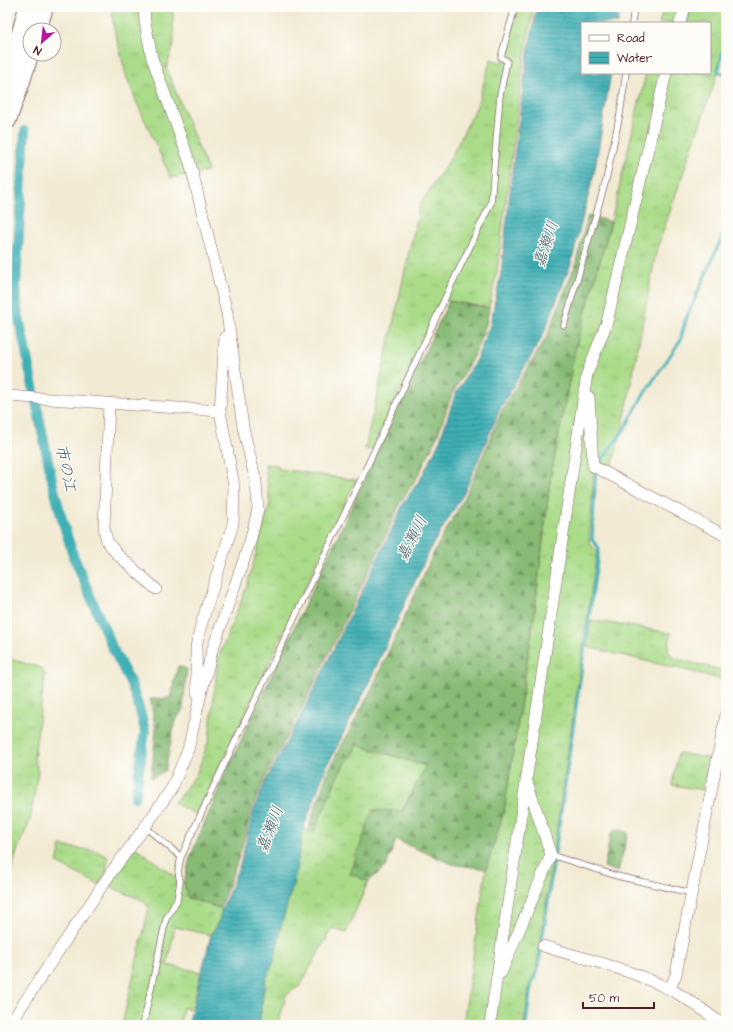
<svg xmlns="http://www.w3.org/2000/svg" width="733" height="1032" viewBox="0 0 733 1032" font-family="'Architects Daughter','Klee One',sans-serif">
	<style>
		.grass { fill: url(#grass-tufts); stroke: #7a7d5a }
		.forest { fill: url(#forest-firs); stroke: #686d50 }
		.water { fill: url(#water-rules); stroke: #446770 }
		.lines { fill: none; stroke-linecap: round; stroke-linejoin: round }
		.stream { stroke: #3dafb5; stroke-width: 3 }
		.canal { stroke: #3dafb5; stroke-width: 10 }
		.service-casing { stroke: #856666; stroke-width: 7 }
		.minor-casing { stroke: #856666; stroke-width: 12 }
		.trunk-casing { stroke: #856666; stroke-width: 20 }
		.service { stroke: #fff; stroke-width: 5.5 }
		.minor { stroke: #fff; stroke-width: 11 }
		.trunk { stroke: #fff; stroke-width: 18 }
		.labels { text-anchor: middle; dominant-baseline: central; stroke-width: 3; stroke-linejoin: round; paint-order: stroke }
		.water-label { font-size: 16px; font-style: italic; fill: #446069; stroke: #fdfcf7 }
	</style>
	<defs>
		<pattern id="grass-tufts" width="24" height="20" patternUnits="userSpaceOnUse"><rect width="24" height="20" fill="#aadb89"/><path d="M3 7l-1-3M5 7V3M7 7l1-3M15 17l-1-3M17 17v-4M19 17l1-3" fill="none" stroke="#94bc76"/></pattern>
		<pattern id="forest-firs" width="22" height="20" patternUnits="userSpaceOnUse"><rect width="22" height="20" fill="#87bb75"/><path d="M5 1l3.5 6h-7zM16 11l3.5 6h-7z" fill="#709760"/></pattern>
		<pattern id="water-rules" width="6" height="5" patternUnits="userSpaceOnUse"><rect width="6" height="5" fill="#3dafb5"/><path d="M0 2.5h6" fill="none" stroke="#358e93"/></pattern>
	</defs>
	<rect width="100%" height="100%" fill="#fdfcf7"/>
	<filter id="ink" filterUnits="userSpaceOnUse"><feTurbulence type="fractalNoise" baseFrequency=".025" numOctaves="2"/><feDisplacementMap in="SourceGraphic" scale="8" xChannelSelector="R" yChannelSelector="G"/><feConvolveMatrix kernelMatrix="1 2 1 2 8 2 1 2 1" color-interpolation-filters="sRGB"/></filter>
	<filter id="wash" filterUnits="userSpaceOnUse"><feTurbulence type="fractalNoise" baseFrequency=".012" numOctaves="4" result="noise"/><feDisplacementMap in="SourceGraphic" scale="16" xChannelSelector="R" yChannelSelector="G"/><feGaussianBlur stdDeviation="0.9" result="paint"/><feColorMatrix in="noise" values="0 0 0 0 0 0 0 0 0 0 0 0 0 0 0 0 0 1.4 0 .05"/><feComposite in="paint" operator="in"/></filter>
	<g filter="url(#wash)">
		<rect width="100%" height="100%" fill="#f2ead3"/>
		<path class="grass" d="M111,7h61l1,10 1,27 -8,24 42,103 -37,7 -34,-75 -10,-25 -13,-49z
			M519,7h15l-10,52 -27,212 -8,37 -47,-8 -70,150 -7,-1 55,-245 29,-43 28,-55 14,-47 11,4z
			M664,7h62v34l-10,37 -60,174 -33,174 -12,44h-17l-5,73 8,8 -61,419 -7,17 -5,38h-61l23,-156 18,-58 30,-194 16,-136 25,-131 36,-128 35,-149h64v-50h-51z
			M265,464l13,1 1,4 77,11 -159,335 -23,-12 22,-28 13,-35 9,-81 29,-73 23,-83z
			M591,620l80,13 -3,18 8,8 50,12v9l-139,-33z
			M7,658l34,10 4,6 -11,84 4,13 -8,50 -11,24 -12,40z
			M358,745l68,21 -24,45 -52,61 18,10 -22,51 -14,-5 -32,58 -14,9 -8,30h-19l6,-44 10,-22 5,-29 14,-50 9,-50 11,2 24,-57z
			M678,753l31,5 -6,32 -31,-5z
			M61,846l35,5 12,6 -2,16 -7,12 -42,-22z
			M135,847l49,36 4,15 34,11 -3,11 -8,15 -36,-8 -8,38 34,7 -9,37 -9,-1 -3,17h-58l27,-117 -5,-7 -36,-15z"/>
		<path class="forest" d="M588,215l23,7 -36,128 -25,131 -16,136 -30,194 -18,58 -34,-5 -56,-24 -10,26 -18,16 -18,-9 23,-63 29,1 24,-45 -68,-21 -20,30 -24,57 -7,-1 21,-60 43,-81 64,-140 31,-55 37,-87 43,-70 29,-72z
			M449,301l40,7 -3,17 -12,30 -22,39 -15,43 -19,39 -17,25 -19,43 -81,166 -39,74 -11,28 -5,21 -8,26 -18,49 -32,-10 -4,-15 6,-25 33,-80z
			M178,666l9,3 -4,40 -8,13 -10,49 -14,7 5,-48 -6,-31 20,-1z
			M617,829l11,4 -10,39 -14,-5 7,-34z"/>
		<path class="water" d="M537,7h83l-2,16h-36v50h29l-16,96 -24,95 -29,74 -41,69 -37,86 -34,56 -64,140 -41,81 -22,60 -9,51 -14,49 -5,29 -10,22 -6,44h-71l23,-90 8,-15 3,-11 19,-48 12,-49 11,-28 39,-73 81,-165 20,-44 17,-24 19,-38 15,-45 22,-37 13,-33 11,-52 11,-101 15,-113z"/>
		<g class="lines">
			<path class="stream" d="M7,30l2,-7v-13
				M726,38l-8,34 8,3
				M598,465l26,-35 20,-36 36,-53 6,-22 40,-91
				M555,854l44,-306 -7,-8 4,-70
				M526,1025l5,-39 7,-16 16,-110"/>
			<path class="canal" d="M25,131l-9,153 1,23 4,21 32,157 9,34 11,36 39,92 19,37 9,27 5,20 -10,66"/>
		</g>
	</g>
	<g filter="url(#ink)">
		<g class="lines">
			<defs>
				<path id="service" d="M632,23l2,-16
					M564,325l42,-145 14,-66 6,-41
					M551,855l66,21 75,17
					M181,857l32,-69 150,-313 83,-179 45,-93 9,-108 7,-34 -6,-4 14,-50
					M143,1025l23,-106 11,-19 3,-18 -2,-11 3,-14 -36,-30"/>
				<path id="minor" d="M680,23l5,-16
					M7,396l213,15 5,-74
					M589,397l4,69 133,70
					M109,404l-5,124 3,13 9,12 40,36
					M197,693l-1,-46 5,-22 32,-101 1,-38 -14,-75
					M543,946c42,13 87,23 126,43 19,9 37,23 54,36
					M501,973l50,-118 -24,-73
					M670,989l6,-15 50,-260
					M9,1025l101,-151 35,-47 27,-39 16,-38 10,-44 14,-55 38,-109 8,-33 -2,-27 -13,-55 -16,-114 -37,-150 -38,-105 -7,-36 -1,-15
					M490,1025l5,-36 92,-615 20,-52 59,-249"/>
				<path id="trunk" d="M37,30l7,-23
					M7,84l21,-77
					M7,120l13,-36 10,-32"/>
			</defs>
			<use href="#service" class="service-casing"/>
			<use href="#minor" class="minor-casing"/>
			<use href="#trunk" class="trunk-casing"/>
			<use href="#service" class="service"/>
			<use href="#minor" class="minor"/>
			<use href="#trunk" class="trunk"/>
		</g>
	</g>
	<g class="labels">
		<g class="water-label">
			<text transform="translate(546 244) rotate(-72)">嘉瀬川</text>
			<text transform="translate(66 468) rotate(78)">市の江</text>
			<text transform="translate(412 538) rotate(-63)">嘉瀬川</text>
			<text transform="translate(270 829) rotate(-69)">嘉瀬川</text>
		</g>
	</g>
	<rect width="733" height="1032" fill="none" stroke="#fdfcf7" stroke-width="24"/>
	<rect x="581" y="22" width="130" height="52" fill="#fdfcf7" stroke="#b5a4a5"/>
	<rect x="589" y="35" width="20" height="6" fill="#ffffff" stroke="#b5a4a5"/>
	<text x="617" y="42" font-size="12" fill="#4a1f2b">Road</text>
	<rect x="589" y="52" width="20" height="12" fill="url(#water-rules)" stroke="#b5a4a5"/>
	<text x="617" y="62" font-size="12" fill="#4a1f2b">Water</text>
	<g transform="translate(42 42) rotate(208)"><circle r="19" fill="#fdfcf7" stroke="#b5a4a5"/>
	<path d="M0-3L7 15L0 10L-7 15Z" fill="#b5179e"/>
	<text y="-6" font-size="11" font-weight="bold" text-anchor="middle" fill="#4a1f2b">N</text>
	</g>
	<path d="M583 1002v6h71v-6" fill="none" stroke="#4a1f2b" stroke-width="2"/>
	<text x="589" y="1002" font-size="12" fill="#4a1f2b" stroke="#fdfcf7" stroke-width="3" paint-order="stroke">50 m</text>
</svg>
